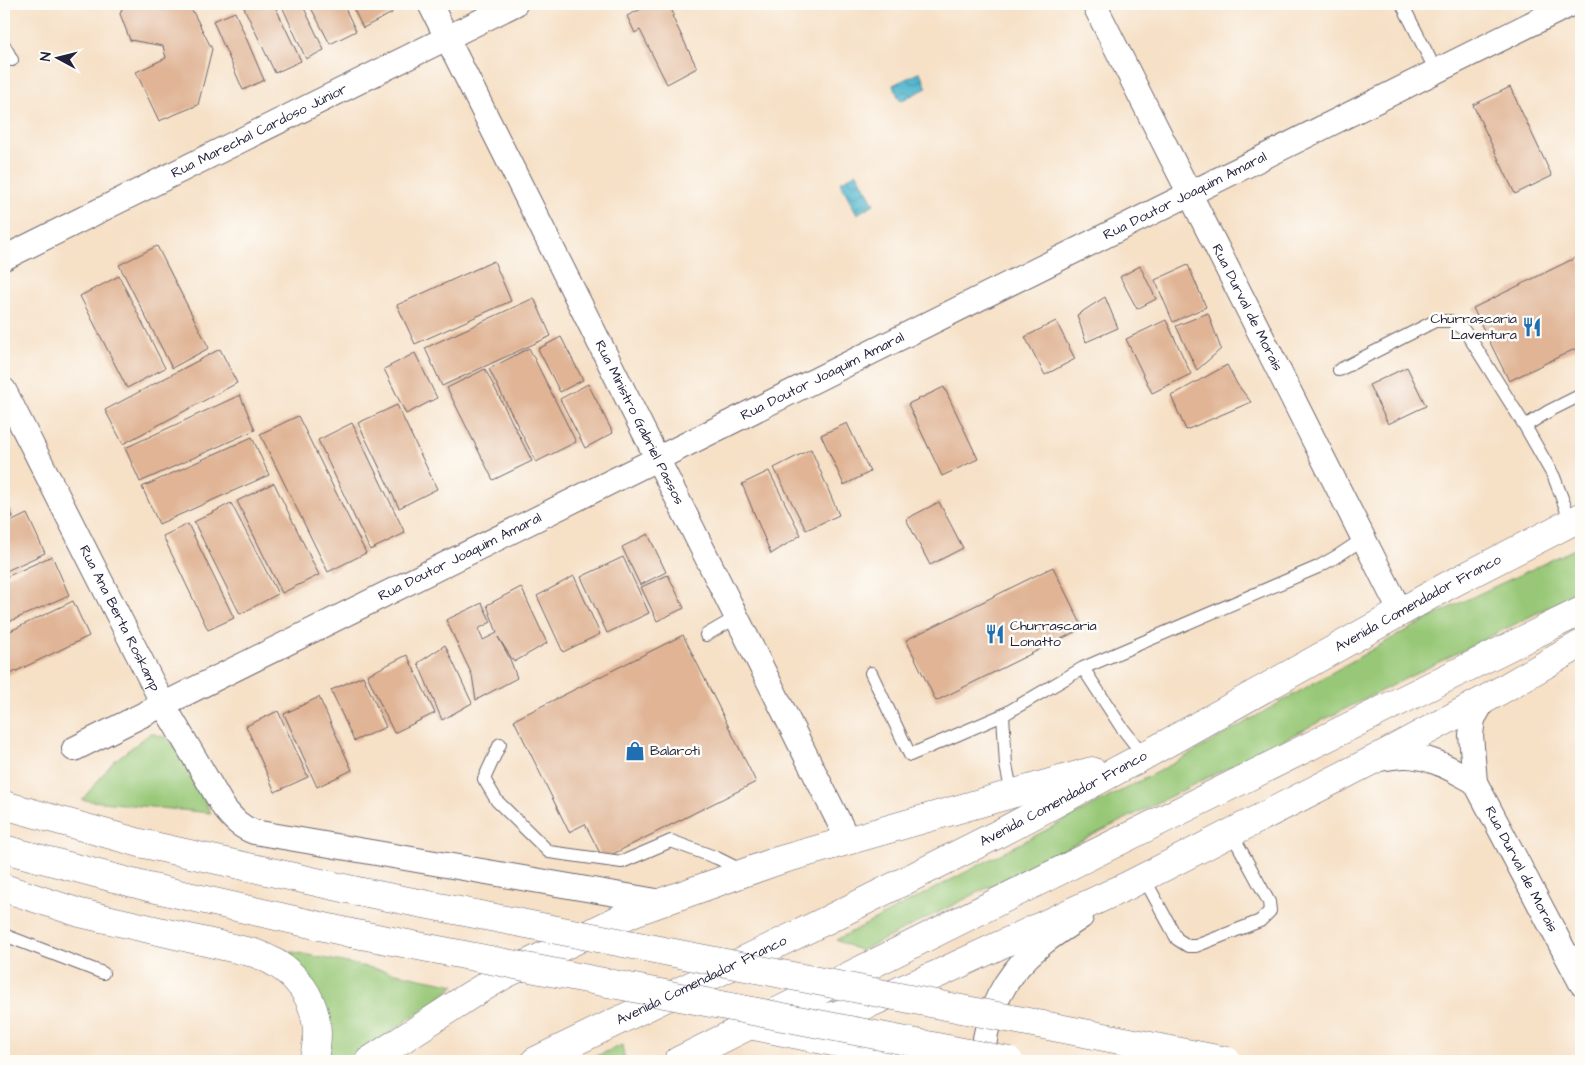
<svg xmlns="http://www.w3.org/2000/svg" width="1585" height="1065" viewBox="0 0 1585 1065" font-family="'Architects Daughter',sans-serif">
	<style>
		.green { fill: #98c877; stroke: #5d7559 }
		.water { fill: url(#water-waves); stroke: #386b84 }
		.building { fill: #e0b494 }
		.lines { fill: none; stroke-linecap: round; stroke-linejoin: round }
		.service-casing { stroke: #6c646c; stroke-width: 14 }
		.minor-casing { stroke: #6c646c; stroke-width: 26 }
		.secondary-casing { stroke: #6c646c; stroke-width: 29 }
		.trunk-casing { stroke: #6c646c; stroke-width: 29 }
		.service { stroke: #fff; stroke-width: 12 }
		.minor { stroke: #fff; stroke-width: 24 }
		.secondary { stroke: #fff; stroke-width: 28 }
		.trunk { stroke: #fff; stroke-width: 28 }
		.secondary-bridge-casing { stroke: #6c646c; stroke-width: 29; stroke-linecap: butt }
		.secondary-bridge { stroke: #fff; stroke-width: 28 }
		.labels { text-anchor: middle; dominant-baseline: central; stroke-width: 5; stroke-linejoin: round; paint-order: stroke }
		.street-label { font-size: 14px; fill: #22223b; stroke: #fdfcf7 }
		.poi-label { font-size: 14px; fill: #22223b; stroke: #fdfcf7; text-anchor: start }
	</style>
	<defs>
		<pattern id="water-waves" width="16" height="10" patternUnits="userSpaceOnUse" patternTransform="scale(1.25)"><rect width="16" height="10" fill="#4db4cc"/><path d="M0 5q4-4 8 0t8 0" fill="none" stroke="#4092a7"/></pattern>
	</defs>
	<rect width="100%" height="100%" fill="#fdfcf7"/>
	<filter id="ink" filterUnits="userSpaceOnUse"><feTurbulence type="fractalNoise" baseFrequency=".02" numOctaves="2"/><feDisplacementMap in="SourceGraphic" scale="10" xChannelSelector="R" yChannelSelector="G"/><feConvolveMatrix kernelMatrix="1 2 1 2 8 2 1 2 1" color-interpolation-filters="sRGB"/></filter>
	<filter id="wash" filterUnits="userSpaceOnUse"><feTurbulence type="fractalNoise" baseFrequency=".0096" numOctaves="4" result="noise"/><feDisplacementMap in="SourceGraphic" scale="20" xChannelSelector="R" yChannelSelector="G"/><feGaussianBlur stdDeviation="1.12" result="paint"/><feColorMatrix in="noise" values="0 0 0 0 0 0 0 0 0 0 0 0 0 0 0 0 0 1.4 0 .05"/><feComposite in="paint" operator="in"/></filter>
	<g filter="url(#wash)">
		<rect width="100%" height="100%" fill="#f6e0c6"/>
		<path class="green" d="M1581,546v45l-720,360 -25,-11 342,-179 209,-120 62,-33z
			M151,733l16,5 10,10 34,65 -129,-13 32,-39z
			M259,945l196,40 -20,17 -89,59h-24l2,-23z
			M622,1045l3,16h-40z"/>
		<path class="water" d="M920,72l7,16 -27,13 -7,-16z
			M857,173l17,31 -17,10 -17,-32z"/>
		<g id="blocks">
			<path class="building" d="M124,4h65l23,45 -14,56 -39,16 -23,-49 30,-14 -3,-12 -33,-6 -10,-26z
				M252,4h22l27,57 -26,12 -31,-65z
				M281,4h21l22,46 -18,9z
				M309,4h34l13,27 -26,13z
				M351,4h36l5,9 -29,15z
				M651,4h18l5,11 -2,1 25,52 -30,16 -27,-54 -5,3 -8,-17z
				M235,12l29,68 -21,10 -30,-69z
				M1510,87l42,89 -37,18 -42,-89z
				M157,246l52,102 -37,20 -53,-103z
				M1577,257l4,8v81l-72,35 -36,-73z
				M494,261l17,40 -96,43 -18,-39z
				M1188,265l18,42 -33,15 -18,-42z
				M1140,266l16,33 -19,10 -17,-32z
				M119,276l46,92 -38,20 -47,-92z
				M1105,297l13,31 -32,14 -9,-27z
				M534,298l17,38 -109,50 -17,-38z
				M1208,313l13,36 -24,21 -21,-44z
				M1166,320l25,54 -39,19 -26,-54z
				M1056,321l19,38 -30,16 -20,-38z
				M561,337l22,43 -23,12 -22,-43z
				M529,348l47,94 -40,20 -47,-93z
				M220,349l17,34 -114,61 -18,-34z
				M415,353l22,45 -31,16 -22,-45z
				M1227,365l10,19 14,18 -65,28 -15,-34z
				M1407,367l19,39 -38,18 -19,-39z
				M485,369l47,92 -39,19 -46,-92z
				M588,384l25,49 -28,15 -25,-49z
				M944,387l34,72 -36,17 -34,-72z
				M240,395l15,35 -115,52 -15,-34z
				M397,405l40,84 -38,19 -41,-85z
				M298,416l68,137 -38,19 -68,-138z
				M352,423l53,110 -35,17 -52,-110z
				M847,423l23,49 -26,13 -23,-50z
				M252,437l17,38 -110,49 -17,-37z
				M811,449l28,66 -33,15 -32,-62z
				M769,471l32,64 -30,19 -29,-70z
				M274,483l45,92 -37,18 -45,-92z
				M4,496l9,21 -9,4z
				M939,502l24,46 -33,17 -24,-46z
				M231,503l47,91 -38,20 -46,-92z
				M27,514l18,39 -41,19v-47z
				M188,524l46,94 -26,12 -45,-94z
				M648,534l18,38 -26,13 -18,-38z
				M52,556l17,39 -65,29v-46z
				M623,557l26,56 -42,20 -26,-56z
				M1053,567l30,61 -147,73 -30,-61z
				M668,575l16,33 -27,13 -16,-34z
				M574,576l26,58 -37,18 -26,-56z
				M521,587l26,56 -33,19 -16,-25 12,22 7,19 -41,22 -4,-25 -26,-55 36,-17 9,19 -13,7 5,11 14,-7 -10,-28z
				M73,601l16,35 -85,41v-43z
				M683,635l73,147 -153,77 -18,-35 -16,8 -55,-112z
				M445,645l27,58 -30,17 -24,-57z
				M407,655l28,58 -41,20 -27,-58z
				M363,676l23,51 -32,14 -23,-51z
				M319,697l33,73 -35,17 -33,-73z
				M278,711l30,66 -33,15 -29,-66z"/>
		</g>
	</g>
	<g filter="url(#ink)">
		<use href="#blocks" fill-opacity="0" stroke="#6c646c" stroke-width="1"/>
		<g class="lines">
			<defs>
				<path id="service" d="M1402,4l34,67
					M4,45l8,15
					M1339,370l96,-49h16l12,8 10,14 52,83
					M1571,522l-17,-45 -29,-51 24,-15 32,-16
					M706,635l31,-18
					M1083,668l37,57 24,31
					M871,673l39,82 93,-40 80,-47 235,-101 21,-12 24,-16
					M1003,715l3,50 6,29
					M500,744l-16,35 13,22 52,51 73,10 49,-21 46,17 26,13
					M1144,878l33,61 11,7h8l64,-25 10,-10 -1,-9 -38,-70
					M4,935l99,38"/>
				<g id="minor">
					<path id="s1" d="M430,4l418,836"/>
					<path id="s2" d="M1094,4l306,607"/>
					<path id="s3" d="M4,258l511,-254"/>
					<path id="s4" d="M4,390l159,314 61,104c9,11 16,19 30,24l408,70"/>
					<path id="s5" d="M1484,700l-11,19 -2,16 4,47 106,201"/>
					<path id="s6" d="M74,749l1497,-745"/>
					<path d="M1378,759c9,-1 18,-3 27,-3 26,0 48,14 70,26"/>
					<path d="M983,1061c1,-47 22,-88 59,-117 12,-10 26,-18 39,-27"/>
				</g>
				<path id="secondary" d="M4,805l136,38 217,48
					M4,849l144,38 203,46"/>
				<g id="trunk">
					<path d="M4,888l76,25 174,40c48,17 73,58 59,108"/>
					<path d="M803,1021l34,-6 36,-13 67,-29 187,-87 248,-127 109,-59 97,-56"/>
					<path d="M749,1025l178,36"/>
					<path d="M369,1061l100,-65 35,-21 130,-63 143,-51 315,-90"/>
					<path id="s7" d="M535,1061l294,-142 167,-84 148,-79 303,-170 134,-69"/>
					<path d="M678,1061l903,-450"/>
				</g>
			</defs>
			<use href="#service" class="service-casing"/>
			<use href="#minor" class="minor-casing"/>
			<use href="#secondary" class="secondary-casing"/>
			<use href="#trunk" class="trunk-casing"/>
			<use href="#service" class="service"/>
			<use href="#minor" class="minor"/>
			<use href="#secondary" class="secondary"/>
			<use href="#trunk" class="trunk"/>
			<defs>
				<path id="secondary-bridge" d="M357,891l870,170
					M351,933l658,128"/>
			</defs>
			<use href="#secondary-bridge" class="secondary-bridge-casing"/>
			<use href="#secondary-bridge" class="secondary-bridge"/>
		</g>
	</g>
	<defs>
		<symbol id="restaurant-bare" viewBox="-9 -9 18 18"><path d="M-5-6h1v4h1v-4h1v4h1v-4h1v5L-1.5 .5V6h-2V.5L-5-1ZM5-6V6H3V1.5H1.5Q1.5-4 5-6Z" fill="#1f6fb2" stroke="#fdfcf7" stroke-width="2.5" paint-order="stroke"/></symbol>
		<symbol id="shop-bare" viewBox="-9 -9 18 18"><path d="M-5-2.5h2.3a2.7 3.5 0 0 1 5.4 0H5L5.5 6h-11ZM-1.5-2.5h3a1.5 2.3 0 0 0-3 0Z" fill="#1f6fb2" stroke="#fdfcf7" stroke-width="2.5" paint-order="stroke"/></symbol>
	</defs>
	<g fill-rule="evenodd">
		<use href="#restaurant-bare" x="1518" y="313" width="28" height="28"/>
		<use href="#restaurant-bare" x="981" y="620" width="28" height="28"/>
		<use href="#shop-bare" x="621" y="737" width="28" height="28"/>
	</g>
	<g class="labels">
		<g class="street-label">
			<text stroke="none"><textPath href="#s3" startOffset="285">Rua Marechal Cardoso Júnior</textPath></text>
			<text stroke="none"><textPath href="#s6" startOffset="1241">Rua Doutor Joaquim Amaral</textPath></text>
			<text stroke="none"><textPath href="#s2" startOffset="340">Rua Durval de Morais</textPath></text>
			<text stroke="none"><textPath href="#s6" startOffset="836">Rua Doutor Joaquim Amaral</textPath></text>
			<text stroke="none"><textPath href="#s1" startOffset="468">Rua Ministro Gabriel Passos</textPath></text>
			<text stroke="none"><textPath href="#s6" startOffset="431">Rua Doutor Joaquim Amaral</textPath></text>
			<text stroke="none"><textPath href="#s7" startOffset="995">Avenida Comendador Franco</textPath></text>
			<text stroke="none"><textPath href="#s4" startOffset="256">Rua Ana Berta Roskamp</textPath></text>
			<text stroke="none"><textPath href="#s7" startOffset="590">Avenida Comendador Franco</textPath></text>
			<text stroke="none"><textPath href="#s5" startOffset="184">Rua Durval de Morais</textPath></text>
			<text stroke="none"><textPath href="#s7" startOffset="185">Avenida Comendador Franco</textPath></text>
		</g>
		<g class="poi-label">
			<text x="1517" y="319" text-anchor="end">Churrascaria<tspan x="1517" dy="16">Laventura</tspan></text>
			<text x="1010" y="626">Churrascaria<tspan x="1010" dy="16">Lonatto</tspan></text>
			<text x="650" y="751">Balaroti</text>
		</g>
	</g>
	<rect width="1585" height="1065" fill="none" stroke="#fdfcf7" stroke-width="20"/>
	<g transform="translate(58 58) rotate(277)" stroke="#fdfcf7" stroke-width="4" paint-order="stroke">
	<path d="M0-4L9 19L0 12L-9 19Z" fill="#22223b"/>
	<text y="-8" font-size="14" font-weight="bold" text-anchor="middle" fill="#22223b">N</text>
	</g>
</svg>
